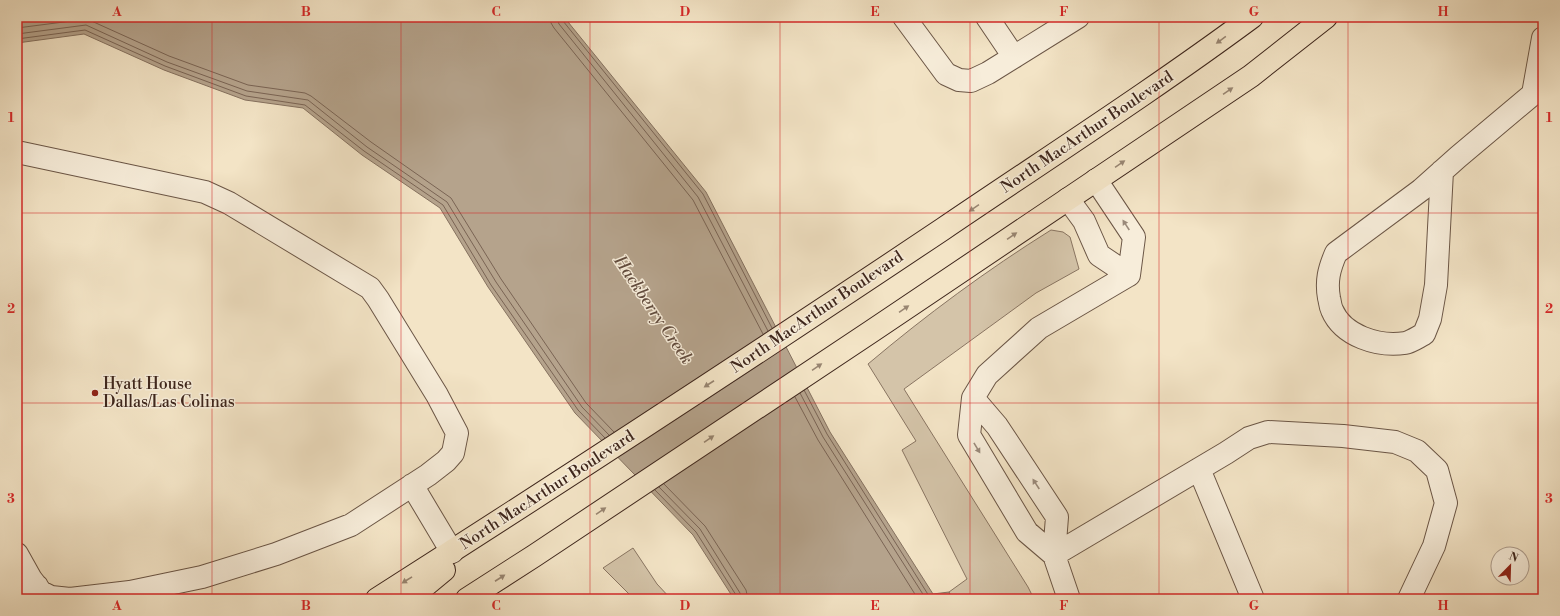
<svg xmlns="http://www.w3.org/2000/svg" width="1560" height="616" viewBox="0 0 1560 616" font-family="'Libre Bodoni',serif">
	<style>
		.green { fill: #d4c4a9; stroke: #897562 }
		.water { fill: #b5a38c; stroke: #85715f }
		.lines { fill: none; stroke-linecap: round; stroke-linejoin: round }
		.shore { stroke: #7a6454; stroke-width: 1 }
		.minor-casing { stroke: #6b5646; stroke-width: 24 }
		.major-casing { stroke: #3e261c; stroke-width: 24 }
		.minor { stroke: #f7edda; stroke-width: 22 }
		.major { stroke: #f3e4c6; stroke-width: 22 }
		.oneway { fill: #988571 }
		.oneway2 { fill: #9a8a7b }
		.grid { fill: none; stroke: #d62828; stroke-width: 1; stroke-opacity: 0.55 }
		.poi-dot { fill: #8f2418; stroke: #f7edda; stroke-width: 1.5 }
		.labels { text-anchor: middle; dominant-baseline: central; stroke-width: 3; stroke-linejoin: round; paint-order: stroke }
		.street-label { font-size: 16px; fill: #3e261c; stroke: #f7edda }
		.poi-label { font-size: 16px; fill: #3e261c; stroke: #f7edda; text-anchor: start }
		.water-label { font-size: 17px; font-style: italic; fill: #624c3e; stroke: #f7edda }
		.neatline { fill: none; stroke: #d62828; stroke-width: 1.5 }
		.grid-label { font-size: 13px; text-anchor: middle; font-weight: bold; fill: #d62828 }
	</style>
	<rect width="100%" height="100%" fill="#f3e4c6"/>
	<filter id="stains"><feTurbulence type="fractalNoise" baseFrequency=".005" numOctaves="4"/><feColorMatrix values="0 0 0 0 .2 0 0 0 0 .09 0 0 0 0 .02 0 0 0 .5 -.17"/></filter>
	<radialGradient id="worn" r=".72"><stop offset=".6" stop-color="#630" stop-opacity="0"/><stop offset="1" stop-color="#630" stop-opacity=".3"/></radialGradient>
	<path class="green" d="M1051,230l12,2 7,5 9,32 -43,24 -132,96 124,198 6,12h-82l-3,-7 18,-13 -65,-129 14,-9 -48,-77c58,-49 119,-94 183,-134z
		M633,548l24,36 14,15h-37l-31,-31z"/>
	<path class="water" d="M17,17h547l142,175 124,240 103,162 16,-2 3,7h-218l-41,-64 -118,-122 -87,-126 -48,-79 -78,-53 -59,-47 -58,-8 -81,-30 -80,-36 -67,9z"/>
	<g class="lines">
		<path class="shore" d="M550,17l1,6 3,5 139,172 70,134
			M556,17l3,7 139,173 70,134
			M562,17l1,4 140,173 69,134
			M17,28l70,-9 82,37 79,29 57,8 6,3 60,46 80,56 50,81 85,124 28,29
			M17,34l69,-9 81,37 80,29 61,9 59,47 80,55 49,80 86,125 27,28
			M17,39l68,-9 80,36 81,30 59,9 59,46 79,54 48,80 87,125 27,28
			M804,390l23,44 102,162 4,2 12,-1 2,2
			M800,393l23,44 103,162
			M795,397l23,43 100,159
			M664,484l41,42 41,64 2,9
			M659,487l41,42 40,64 2,6
			M655,490l41,42 40,63 1,4"/>
		<defs>
			<path id="minor" d="M904,17l42,57 13,6 12,1 17,-8 90,-56
				M987,17l27,40
				M17,152l188,40 24,11 141,85 8,11 59,96 20,38 -4,20 -7,8 -18,14 -77,50 -75,29 -74,23 -72,15 -60,7 -19,-2 -10,-5 -10,-13 -14,-25
				M1442,171l-6,114 -6,34 -6,15c-6,3 -13,8 -19,9 -27,4 -62,-7 -73,-33 -2,-4 -2,-9 -3,-12 -3,-17 0,-29 7,-45l85,-63 37,-33 75,-63 10,-56
				M1068,199l16,22 15,34 30,20
				M973,398l24,28 60,91 -3,38 15,44
				M1199,469l54,130
				M412,485l40,67
				M1054,555l172,-102 23,-15 19,-6 75,4 52,6 22,9 20,19 9,33 -12,43 -25,53
				M1054,555l-27,-23 -58,-97 4,-37 14,-23 52,-47 90,-53 5,-38 -38,-57
				M19,599l18,-13"/>
			<path id="major" d="M377,599c190,-121 379,-245 566,-370 103,-70 209,-138 309,-212
				M409,599l35,-29
				M467,599l67,-43 338,-225 379,-255 75,-59"/>
		</defs>
		<use href="#minor" class="minor-casing"/>
		<use href="#major" class="major-casing"/>
		<use href="#minor" class="minor"/>
		<use href="#major" class="major"/>
	</g>
	<defs><path id="oneway-solid" d="M-6-.8H1V-3.2L6.5 0L1 3.2V.8H-6Z"/></defs>
	<g class="oneway">
		<use href="#oneway-solid" transform="translate(1221 40) rotate(144)"/>
		<use href="#oneway-solid" transform="translate(1228 91) rotate(-34)"/>
		<use href="#oneway-solid" transform="translate(1120 164) rotate(-34)"/>
		<use href="#oneway-solid" transform="translate(974 208) rotate(146)"/>
		<use href="#oneway-solid" transform="translate(1012 236) rotate(-34)"/>
		<use href="#oneway-solid" transform="translate(904 309) rotate(-34)"/>
		<use href="#oneway-solid" transform="translate(817 367) rotate(-34)"/>
		<use href="#oneway-solid" transform="translate(709 384) rotate(147)"/>
		<use href="#oneway-solid" transform="translate(709 439) rotate(-34)"/>
		<use href="#oneway-solid" transform="translate(601 511) rotate(-34)"/>
		<use href="#oneway-solid" transform="translate(500 578) rotate(-33)"/>
		<use href="#oneway-solid" transform="translate(407 580) rotate(148)"/>
	</g>
	<g class="oneway2">
		<use href="#oneway-solid" transform="translate(1126 225) rotate(-123)"/>
		<use href="#oneway-solid" transform="translate(977 448) rotate(59)"/>
		<use href="#oneway-solid" transform="translate(1036 484) rotate(-123)"/>
	</g>
	<path class="grid" d="M212,17v582M401,17v582M590,17v582M780,17v582M970,17v582M1159,17v582M1348,17v582M17,213h1526M17,403h1526"/>
	<circle class="poi-dot" cx="95" cy="393" r="4"/>
	<g class="labels">
		<g class="street-label">
			<text transform="translate(1087 132) rotate(-34)">North MacArthur Boulevard</text>
			<text transform="translate(817 312) rotate(-34)">North MacArthur Boulevard</text>
			<text transform="translate(547 490) rotate(-33)">North MacArthur Boulevard</text>
		</g>
		<g class="poi-label">
			<text x="103" y="384">Hyatt House<tspan x="103" dy="18">Dallas/Las Colinas</tspan></text>
		</g>
		<g class="water-label">
			<text transform="translate(653 310) rotate(56)">Hackberry Creek</text>
		</g>
	</g>
	<rect width="1560" height="616" fill="none" stroke="#f3e4c6" stroke-width="44"/>
	<g transform="translate(1510 566) rotate(23)"><circle r="19" fill="#f7edda" stroke="#ad9d8e"/>
	<path d="M0-3L7 15L0 10L-7 15Z" fill="#8f2418"/>
	<text y="-6" font-size="11" font-weight="bold" text-anchor="middle" fill="#3e261c">N</text>
	</g>
	<rect x="22" y="22" width="1516" height="572" class="neatline"/>
	<g class="grid-label">
		<text x="117" y="16">A</text>
		<text x="306" y="16">B</text>
		<text x="496" y="16">C</text>
		<text x="685" y="16">D</text>
		<text x="875" y="16">E</text>
		<text x="1064" y="16">F</text>
		<text x="1254" y="16">G</text>
		<text x="1443" y="16">H</text>
		<text x="11" y="122">1</text>
		<text x="1549" y="122">1</text>
		<text x="11" y="313">2</text>
		<text x="1549" y="313">2</text>
		<text x="11" y="503">3</text>
		<text x="1549" y="503">3</text>
		<text x="117" y="610">A</text>
		<text x="306" y="610">B</text>
		<text x="496" y="610">C</text>
		<text x="685" y="610">D</text>
		<text x="875" y="610">E</text>
		<text x="1064" y="610">F</text>
		<text x="1254" y="610">G</text>
		<text x="1443" y="610">H</text>
	</g>
	<rect width="100%" height="100%" filter="url(#stains)"/>
	<rect width="100%" height="100%" fill="url(#worn)"/>
</svg>
